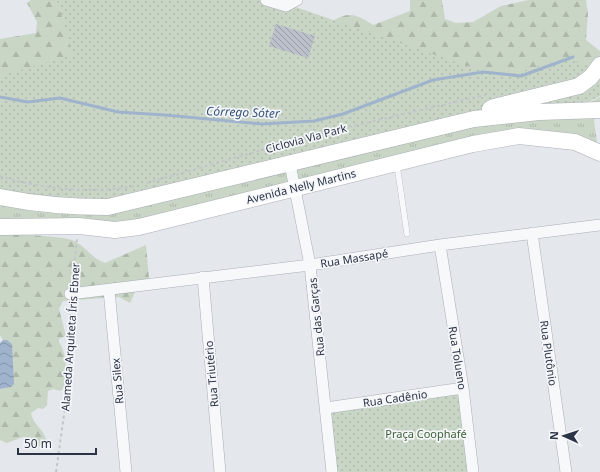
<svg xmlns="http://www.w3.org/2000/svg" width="600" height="472" viewBox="0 0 600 472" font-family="'Noto Sans',sans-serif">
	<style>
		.grass { fill: url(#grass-tufts) }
		.forest { fill: url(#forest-firs) }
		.park { fill: url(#park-dots) }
		.water { fill: url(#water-waves) }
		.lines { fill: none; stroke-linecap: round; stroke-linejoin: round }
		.stream { stroke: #9fb4cc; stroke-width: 3 }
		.building { fill: url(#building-back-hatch) }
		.lane-casing { stroke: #a9aeb7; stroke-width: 6 }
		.street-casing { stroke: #a9aeb7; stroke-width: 12 }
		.secondary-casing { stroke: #a9aeb7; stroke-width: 17 }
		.path { stroke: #c2c5cb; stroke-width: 2; stroke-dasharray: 3 3; stroke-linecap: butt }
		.lane { stroke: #f7f8fa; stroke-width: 5.5 }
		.street { stroke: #f7f8fa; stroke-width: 11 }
		.secondary { stroke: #fff; stroke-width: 16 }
		.labels { text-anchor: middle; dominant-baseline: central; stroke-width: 3.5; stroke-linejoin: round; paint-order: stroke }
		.street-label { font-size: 11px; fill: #2b3445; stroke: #f4f6f9 }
		.park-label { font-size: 11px; fill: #3f6138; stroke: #f4f6f9 }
		.water-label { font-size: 12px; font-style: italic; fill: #34527a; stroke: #f4f6f9 }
	</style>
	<defs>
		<pattern id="grass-tufts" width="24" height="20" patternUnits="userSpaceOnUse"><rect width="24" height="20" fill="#c9d6c5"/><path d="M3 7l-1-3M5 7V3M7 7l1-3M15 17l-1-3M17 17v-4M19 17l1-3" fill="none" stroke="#adb8ab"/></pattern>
		<pattern id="forest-firs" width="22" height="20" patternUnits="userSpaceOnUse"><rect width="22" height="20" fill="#c9d6c5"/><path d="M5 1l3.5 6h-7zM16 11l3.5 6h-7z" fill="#adb8ab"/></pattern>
		<pattern id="park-dots" width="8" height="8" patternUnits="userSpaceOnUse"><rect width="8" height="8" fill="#c9d6c5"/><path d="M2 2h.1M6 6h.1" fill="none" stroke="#adb8ab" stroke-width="1.8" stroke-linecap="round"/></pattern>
		<pattern id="water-waves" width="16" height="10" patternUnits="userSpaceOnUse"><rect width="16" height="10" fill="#9fb4cc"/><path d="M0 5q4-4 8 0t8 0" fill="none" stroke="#8293a7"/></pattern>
		<pattern id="building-back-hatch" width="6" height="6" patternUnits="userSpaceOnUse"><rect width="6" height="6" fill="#bbc0ca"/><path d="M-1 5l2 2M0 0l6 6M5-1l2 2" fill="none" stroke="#989da6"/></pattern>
	</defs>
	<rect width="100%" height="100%" fill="#e4e7ec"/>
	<path class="grass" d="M600,97v9l-6,15 4,28 -52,-15 -409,90 -137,-4v-31l89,11 202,-41 286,-50z"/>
	<path class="forest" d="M31,0h54l26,39 -111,97v-97l36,-6 1,-11 -10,-19z
		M410,0h32l3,19 11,4 17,-1 28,-16 27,-6h58l2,14 -2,26 14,11v19l-84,11 -193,-52c19,-17 29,-19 50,-4l37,-14z
		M0,234c9,-1 65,3 72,6 14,6 19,18 33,23l41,-18 4,44 -15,3 -5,11 -11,-6 -56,4 -4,8 7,27 -7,3v3c9,14 7,29 5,46l-4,3 -7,-2 -5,2 -1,14 -4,4 -5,-1 -7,5c2,12 13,16 15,27l-3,4 -9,5 -4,-2 -4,-9 -3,-1 -16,6 -7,-3v-51l11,-2 -4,-47h-4l-3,-5z"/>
	<path class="park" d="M57,0h218l207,71 37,1 45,-14 36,12v26l-23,12 -37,-1 -434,93 -89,-7 -17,-4v-113l73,-21z
		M463,388l10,84h-141l-6,-64z"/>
	<path class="water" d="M3,340h4l5,4 2,40 -3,3 -11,2v-46z"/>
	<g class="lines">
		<path class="stream" d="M0,97l28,5 32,-4 58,14 47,3 97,9 52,-3 29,-7 90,-34 50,-8 38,4 52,-19"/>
	</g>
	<path class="building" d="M276,24l39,12 -7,22 -39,-12z"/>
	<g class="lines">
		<defs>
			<path id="lane" d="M397,165l10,69"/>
			<path id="street" d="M266,0l20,6 11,-6
				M290,164l20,101 22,207
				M532,233l34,239
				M440,245l23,143 10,84
				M203,277l17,195
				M109,290l17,182
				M70,294l240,-29 130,-20 160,-20
				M326,408l137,-20"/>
			<path id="secondary" d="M490,109l4,-2 85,-21 12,-9 9,-12
				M0,197c35,7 72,10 108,10l366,-88 65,-7 61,-2
				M0,227l79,-1 36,4 24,-3 334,-83 46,-8 56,6 25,11"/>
		</defs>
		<use href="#lane" class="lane-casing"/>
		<use href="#street" class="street-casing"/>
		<use href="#secondary" class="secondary-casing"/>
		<path class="path" d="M0,176c38,13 95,18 135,10
			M147,183l163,-47 179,-42
			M72,284l5,-45
			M56,472l14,-100v-68"/>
		<use href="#lane" class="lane"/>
		<use href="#street" class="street"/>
		<use href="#secondary" class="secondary"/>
	</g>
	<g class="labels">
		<g class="street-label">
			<text transform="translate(306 138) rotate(-15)">Ciclovia Via Park</text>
			<text transform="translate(301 186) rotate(-14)">Avenida Nelly Martins</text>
			<text transform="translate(354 258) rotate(-9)">Rua Massapé</text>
			<text transform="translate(316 317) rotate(-96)">Rua das Garças</text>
			<text transform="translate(70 337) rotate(-86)">Alameda Arquiteta Íris Ebner</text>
			<text transform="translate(549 353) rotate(82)">Rua Plutônio</text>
			<text transform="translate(458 358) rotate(81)">Rua Tolueno</text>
			<text transform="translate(211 374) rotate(-95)">Rua Triutério</text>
			<text transform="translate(117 381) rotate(-95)">Rua Silex</text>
			<text transform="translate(395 398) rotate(-8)">Rua Cadênio</text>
		</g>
		<g class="park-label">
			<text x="426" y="433">Praça Coophafé</text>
		</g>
		<g class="water-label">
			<text transform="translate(243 112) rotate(2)">Córrego Sóter</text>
		</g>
	</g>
	<g transform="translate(564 436) rotate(273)" stroke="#f4f6f9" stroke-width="3" paint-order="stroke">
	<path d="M0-3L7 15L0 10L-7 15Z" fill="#2b3445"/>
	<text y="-6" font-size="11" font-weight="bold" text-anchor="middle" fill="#2b3445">N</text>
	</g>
	<path d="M18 448v6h78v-6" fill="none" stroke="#2b3445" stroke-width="2"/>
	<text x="24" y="448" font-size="12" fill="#2b3445" stroke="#f4f6f9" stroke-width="3" paint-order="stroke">50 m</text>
</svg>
